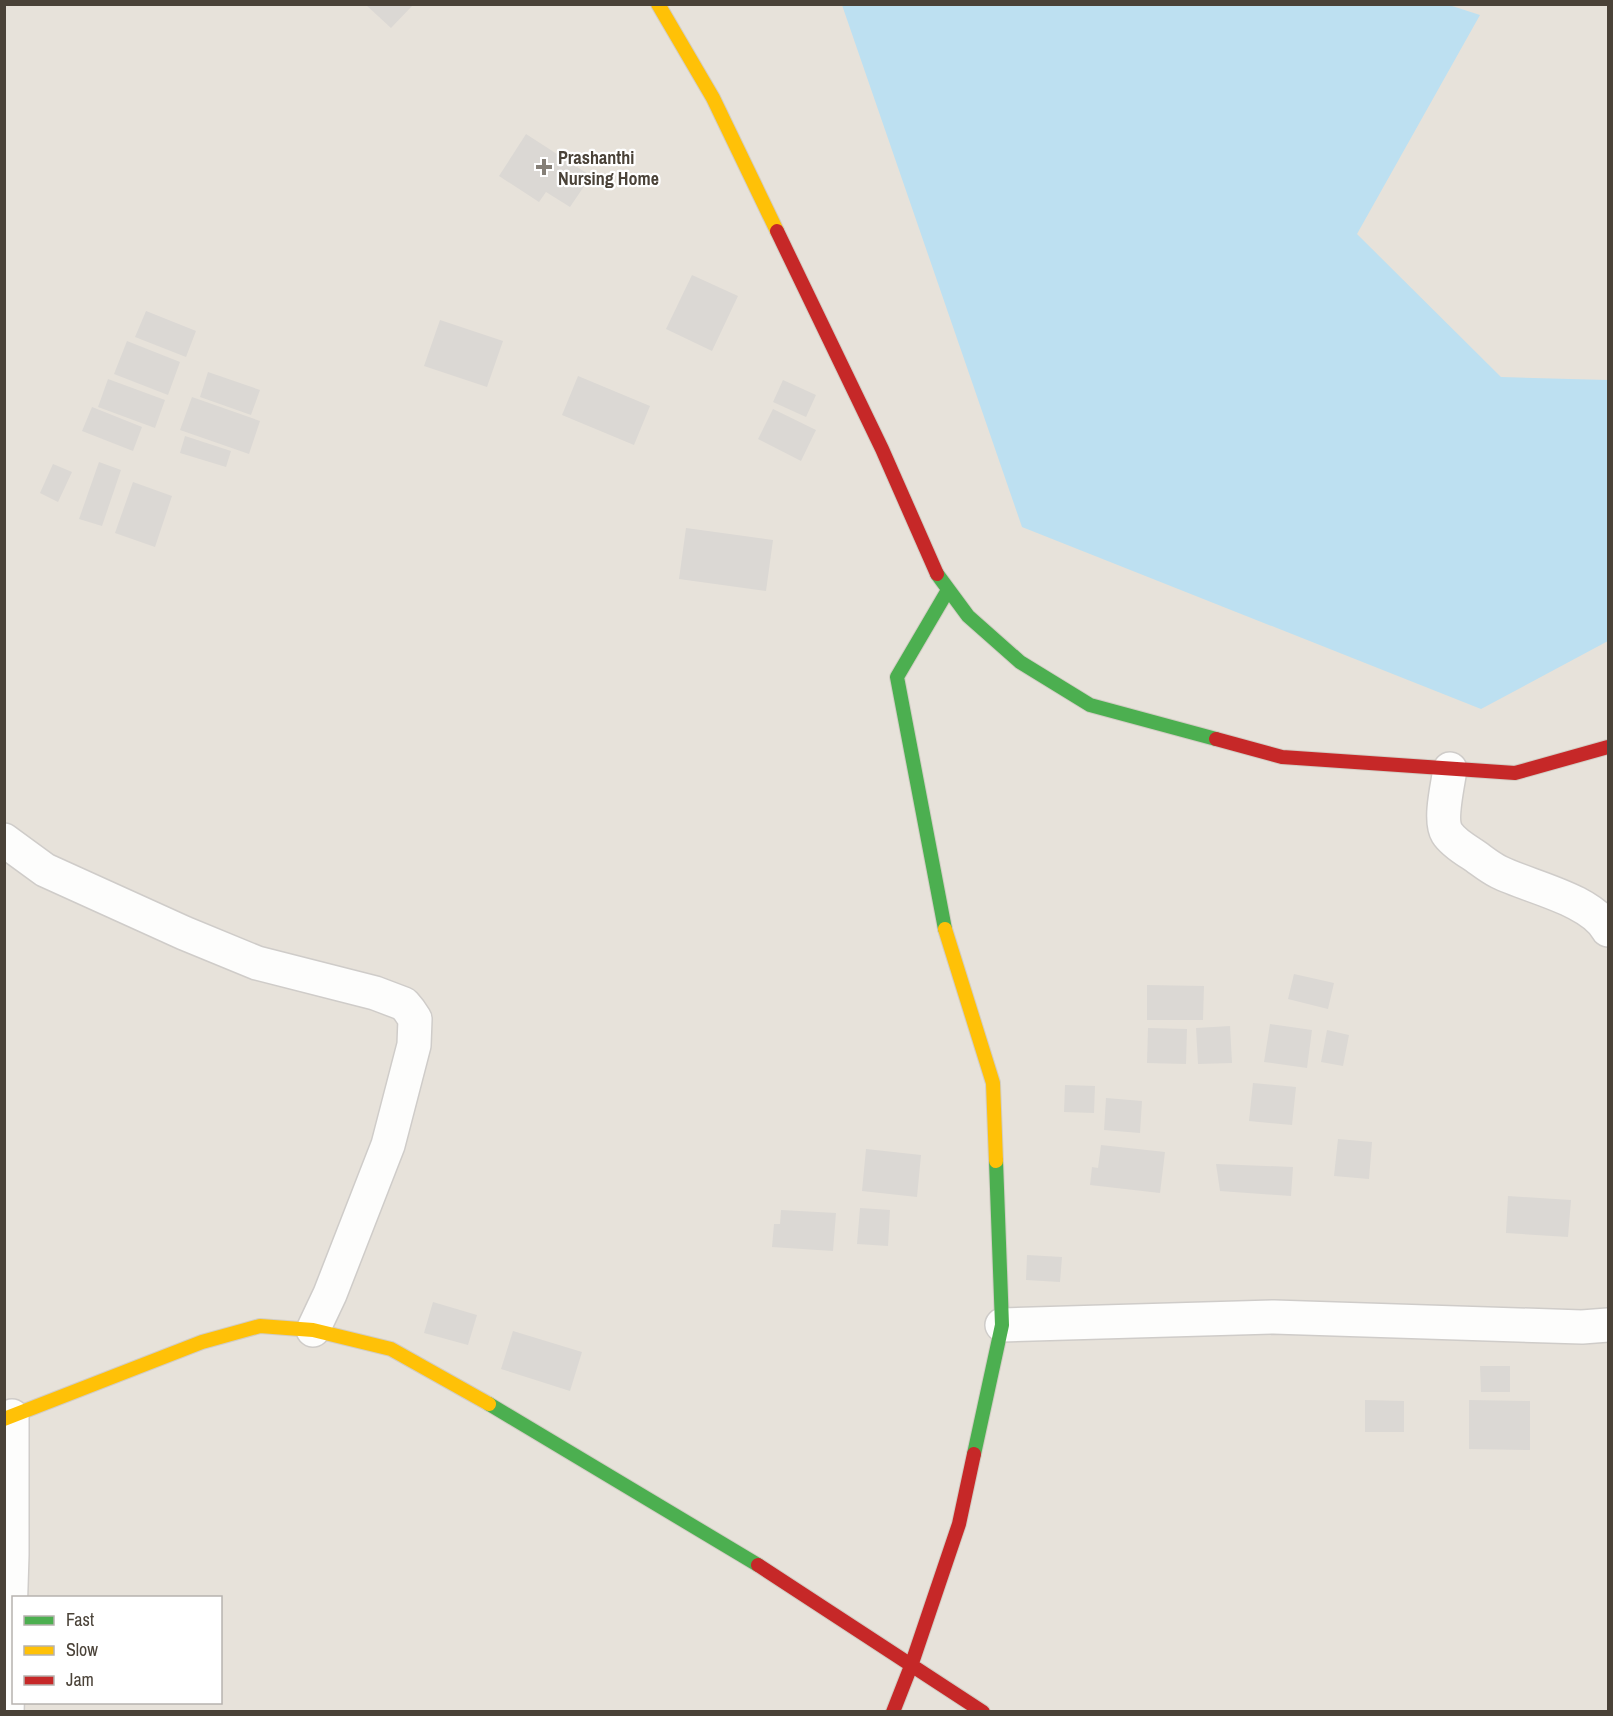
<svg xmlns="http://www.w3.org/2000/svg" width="1613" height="1716" viewBox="0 0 1613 1716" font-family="'Archivo Narrow',sans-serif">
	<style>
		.residential { fill: #e7e2da; fill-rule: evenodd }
		.water { fill: #bde0f1 }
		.building { fill: #dbd8d4 }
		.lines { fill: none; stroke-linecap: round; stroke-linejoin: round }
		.street-casing { stroke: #cfccc9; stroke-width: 36 }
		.fast-casing { stroke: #d2cdc4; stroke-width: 16 }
		.slow-casing { stroke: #d2cdc4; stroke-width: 16 }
		.jam-casing { stroke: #d2cdc4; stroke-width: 16 }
		.street { stroke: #fdfdfc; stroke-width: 33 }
		.fast { stroke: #4caf50; stroke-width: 14 }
		.slow { stroke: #ffc107; stroke-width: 14 }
		.jam { stroke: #c62828; stroke-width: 14 }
		.poi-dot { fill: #857f77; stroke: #fff; stroke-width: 2 }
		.labels { text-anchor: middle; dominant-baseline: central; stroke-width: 4.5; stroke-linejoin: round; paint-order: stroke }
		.poi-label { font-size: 18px; font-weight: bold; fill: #4a4238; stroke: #fff; text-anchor: start }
	</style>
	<rect width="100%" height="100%" fill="#f2f0ed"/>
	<path class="residential" d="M5,5h1603v1706l-1603,1zM14,1598h206v104h-206z"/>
	<path class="water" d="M1449,5l31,10 -123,219 144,143 107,3v261l-127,68 -459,-182 -180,-522z"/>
	<path class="building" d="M365,4h46l1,2 -21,22z
		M526,134l65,42 -21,31 -24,-15 -7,10 -40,-26z
		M692,275l46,21 -26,55 -46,-22z
		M146,311l50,20 -10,26 -51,-20z
		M440,320l63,21 -16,46 -63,-21z
		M127,341l53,21 -12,33 -54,-21z
		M208,372l52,18 -9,25 -51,-18z
		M578,376l72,30 -16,39 -72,-30z
		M108,379l57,21 -10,28 -57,-21z
		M783,380l33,15 -10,22 -33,-15z
		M192,397l68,24 -11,33 -69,-24z
		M92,407l50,20 -9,24 -51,-20z
		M773,409l43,21 -15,31 -43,-22z
		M185,436l46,15 -5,16 -46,-14z
		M99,462l22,8 -19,56 -23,-7z
		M53,464l19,8 -14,30 -18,-9z
		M133,482l39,14 -17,51 -40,-14z
		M686,528l87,12 -7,51 -87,-12z
		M1294,974l40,9 -6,26 -40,-10z
		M1147,985l57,1 -1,34h-56z
		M1270,1024l42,6 -5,38 -43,-6z
		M1230,1026l2,37 -34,1 -2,-36z
		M1148,1028l39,1 -1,35 -39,-1z
		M1327,1030l22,5 -6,31 -22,-4z
		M1253,1083l43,4 -4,38 -43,-4z
		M1065,1085l30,1 -1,27 -30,-1z
		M1106,1098l36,3 -2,32 -36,-3z
		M1338,1139l34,3 -3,37 -35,-3z
		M1101,1145l64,7 -5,41 -70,-8 2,-18 6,1z
		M866,1149l55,6 -4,42 -55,-6z
		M1216,1164l77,3 -2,29 -71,-5z
		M1508,1196l63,4 -3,37 -62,-4z
		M860,1208l30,2 -2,36 -31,-2z
		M781,1210l55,3 -3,38 -61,-4 2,-23h6z
		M1027,1255l35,2 -2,25 -34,-2z
		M433,1302l44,13 -9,30 -44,-12z
		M513,1331l69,21 -12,39 -69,-22z
		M1480,1366h30v26h-29z
		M1365,1400l39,1v31h-39z
		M1469,1400l61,1v49l-61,-1z"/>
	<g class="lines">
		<defs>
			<path id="street" d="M1450,769c-2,15 -11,51 -3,64 5,8 17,16 25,21 9,6 17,13 27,18 30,15 92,27 109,58
				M4,840l41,30 139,63 73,30 118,30 29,11 5,6 6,9 -1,26 -26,100 -58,149 -17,36
				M1002,1325l272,-8 308,10 26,-2
				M7,1712l5,-157v-139"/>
			<path id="fast" d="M937,574l31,42 52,46 70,43 126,34
				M945,929l-48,-252 51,-87
				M489,1404l269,161
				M974,1454l28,-129 -6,-164"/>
			<path id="slow" d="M658,4l55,94 64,133
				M945,929l48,154 3,78
				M4,1419l198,-77 58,-16 53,4 78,19 98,55"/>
			<path id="jam" d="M777,231l105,218 55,125
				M1216,739l66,18 233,16 93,-26
				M758,1565l225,147
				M893,1712l18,-46 48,-142 15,-70"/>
		</defs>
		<use href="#street" class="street-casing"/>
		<use href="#fast" class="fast-casing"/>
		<use href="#slow" class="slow-casing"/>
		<use href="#jam" class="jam-casing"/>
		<use href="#street" class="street"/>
		<use href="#fast" class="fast"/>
		<use href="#slow" class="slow"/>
		<use href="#jam" class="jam"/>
	</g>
	<path class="poi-dot" d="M541 158h6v6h6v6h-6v6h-6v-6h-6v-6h6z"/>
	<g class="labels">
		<g class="poi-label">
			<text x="558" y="157">Prashanthi<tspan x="558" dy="21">Nursing Home</tspan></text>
		</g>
	</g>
	<rect width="1613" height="1716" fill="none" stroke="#4a4238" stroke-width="12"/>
	<rect x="12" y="1596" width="210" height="108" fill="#ffffff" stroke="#b7b3af" stroke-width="1.5"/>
	<rect x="24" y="1616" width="30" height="9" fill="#4caf50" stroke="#b7b3af" stroke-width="1.5"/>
	<text x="66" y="1626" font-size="18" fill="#4a4238">Fast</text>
	<rect x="24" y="1646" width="30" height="9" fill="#ffc107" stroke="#b7b3af" stroke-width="1.5"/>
	<text x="66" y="1656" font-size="18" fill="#4a4238">Slow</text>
	<rect x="24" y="1676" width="30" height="9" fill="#c62828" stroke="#b7b3af" stroke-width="1.5"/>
	<text x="66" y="1686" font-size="18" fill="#4a4238">Jam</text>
</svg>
